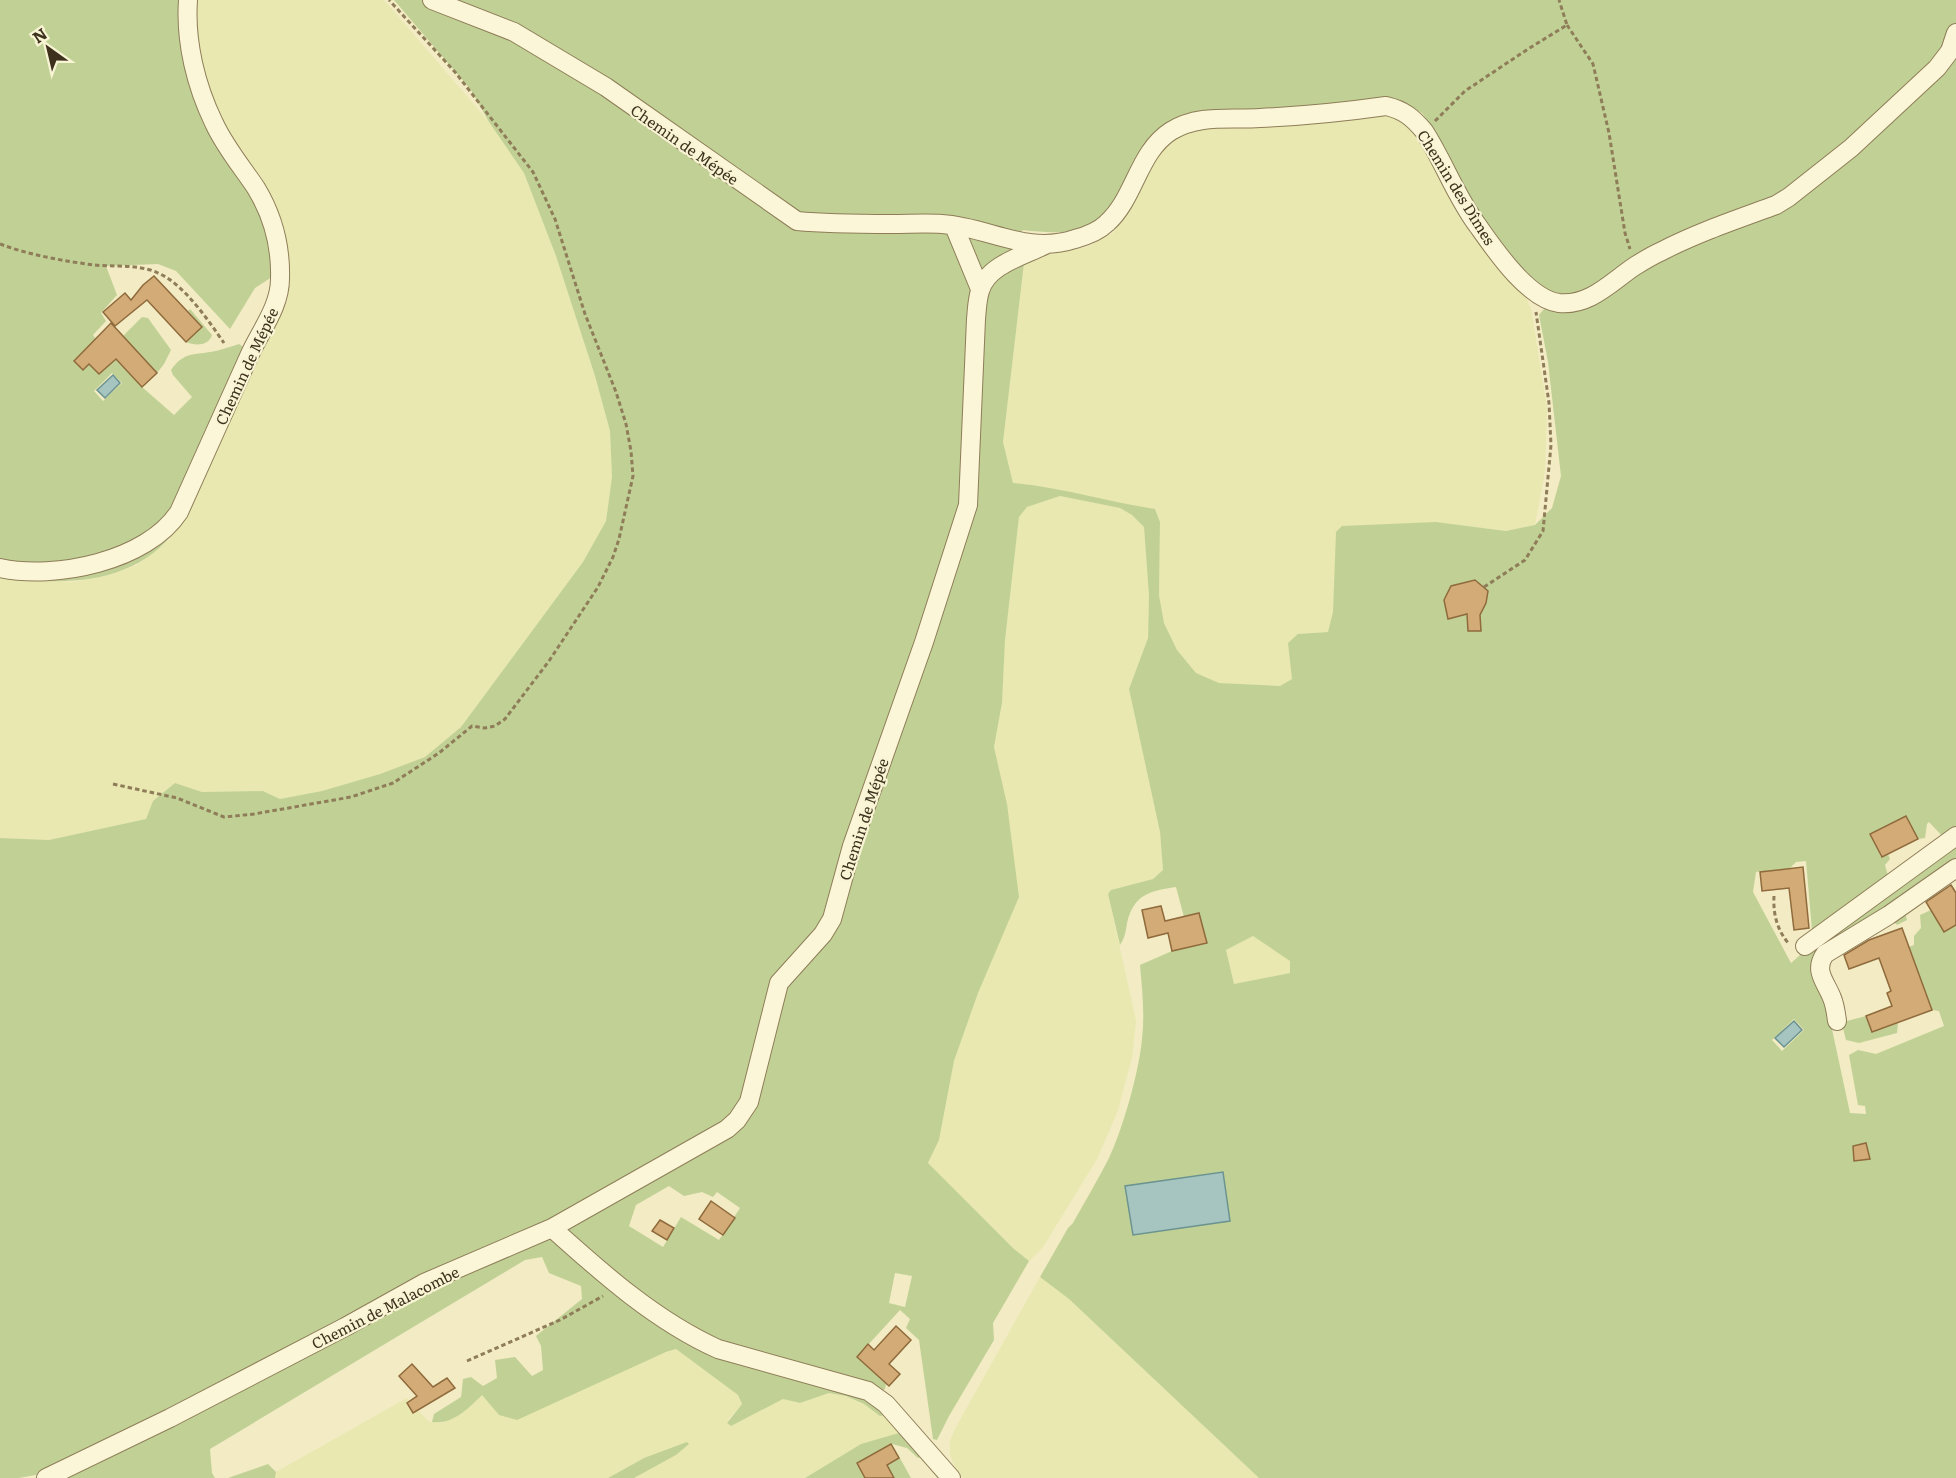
<svg xmlns="http://www.w3.org/2000/svg" width="1956" height="1478" viewBox="0 0 1956 1478" font-family="Literata,serif">
	<style>
		.farmland { fill: #e8e8b0 }
		.green { fill: #c1d196; fill-rule: evenodd }
		.water { fill: #a6c4c0; stroke: #6b9490; stroke-width: 1.5 }
		.building { fill: #d3ab76; stroke: #8f6a3c; stroke-width: 1.5 }
		.lines { fill: none; stroke-linecap: round; stroke-linejoin: round }
		.street-casing { stroke: #8e7d58; stroke-width: 20 }
		.path { stroke: #8e7d58; stroke-width: 3; stroke-dasharray: 4.5 3; stroke-linecap: butt }
		.street { stroke: #fbf6d8; stroke-width: 18 }
		.labels { text-anchor: middle; dominant-baseline: central; stroke-width: 4.5; stroke-linejoin: round; paint-order: stroke }
		.street-label { font-size: 15px; fill: #3d311d; stroke: #f8f4d4 }
	</style>
	<rect width="100%" height="100%" fill="#f2ebc3"/>
	<path class="farmland" d="M194,0h190l105,122 35,51 32,83 39,120 15,55 2,46 -6,44 -23,41 -122,165 -36,30 -45,17 -58,17 -42,8 -17,-8 -61,1 -27,-9 -22,18 -7,18 -97,21 -49,-2v-262l23,4 51,2 36,-7 27,-10 32,-25 18,-32 69,-149 31,-57 1,-9 -3,-60 -3,-11 -8,-17 -51,-77 -21,-54z
		M1390,115l20,8 113,168 8,18 16,99 -2,63 -10,54 -29,6 -70,-9 -103,90 -5,20 -30,2 -5,45 -13,7 -61,-3 -23,-10 -19,-23 -13,-27 -5,-28 1,-73 -5,-13 -32,-5 -89,-19 -21,-1 -10,-42 21,-179 12,-7 51,-9 26,-14 8,-11 31,-59 10,-13 14,-11 16,-10z
		M1060,496l60,12 12,7 12,12 5,69 -1,42 -19,51 31,143 3,38 -10,9 -42,11 -3,4 28,127 -4,36 -14,53 -21,49 -54,88 -14,14 -15,-12 -86,-85 11,-24 15,-79 24,-68 29,-189 -13,-57 8,-44 3,-63 14,-123 8,-10z
		M1253,936l38,25 -1,12 -56,11 -8,-34z
		M1040,1277l29,22 190,179h-296l-8,-10 -5,-13v-14l5,-12z
		M676,1349l62,46 4,9 -13,14 -2,5 4,3 52,-27 17,4 29,-10 17,3 18,8 16,12 6,-4 20,22 -45,10 -56,34h-171l42,-23 -32,3 -36,20h-333l1,-6 131,-74 21,23 4,1 10,1 40,-28 17,20z"/>
	<path class="green" d="M0,0h183l1,47 79,170 12,58 -20,13 -25,41 -54,-58 -18,-7 -52,2 11,29 -16,18 5,8 -13,14 3,4 -22,21 8,10 7,-6 10,10 17,-15 26,28 32,28 18,-18 -19,-22 -2,-5c12,-17 20,-15 39,-18 9,-1 19,-5 29,-8l6,4 -76,168 -6,8 14,4c-30,43 -80,55 -130,53l-1,-16 -46,-2zM112,373l10,10 -19,18 -9,-10z
		M394,0h1562v831l-11,8 -16,-17 -2,2 -2,14 -7,1 -12,-23 -36,18 11,23 7,-3 2,5 -5,6 3,11 -76,54 -6,-69 -10,1 -7,7 -33,3 -3,20 38,71 25,-22 140,-100v20l-55,38 6,21 -10,5 -12,-16 -65,41 2,46 8,24 20,93 16,1 -1,-8 -7,-1 -9,-50 9,-5 18,4 68,-28 -5,-15 -7,-1 -23,-63 5,-2v-9l7,-8 -1,-13 11,-5 25,15v553h-697l-190,-179 -29,-22 28,-49 5,-5c12,-22 25,-43 36,-65 14,-30 30,-86 33,-119 3,-25 0,-50 -2,-74l32,-14 35,-8 -8,-29 -15,3 -8,-30c-26,4 -42,7 -49,36 -1,7 -2,15 -7,22l-12,-51 3,-4 42,-11 10,-9 -3,-38 -31,-143 19,-51 1,-42 -5,-69 -12,-12 -12,-7 -60,-12 -33,11 -8,10 -14,123 -3,63 -8,44 13,57 12,93 -41,96 -24,68 -15,79 -11,23 86,86 15,12 -36,62 1,17 -45,76 -12,24 -4,-1 -14,-99 -13,-12 4,-9 -10,-9 -43,47 29,27 -1,5 -6,3 -21,1 28,19 -2,3 -4,1 -16,-12 -18,-8 -17,-3 -29,10 -17,-4 -52,27 -4,-3 15,-19 -4,-9 -62,-46 -10,3 -149,68 -18,-5 -17,-20c-14,14 -30,30 -50,27l2,-8 27,-17 2,-18 8,-2 12,9 14,-8 -2,-18 20,-3 17,19 11,-6 -2,-24 -5,-10 46,-37 -1,-13 -32,-13 -7,-16 -17,3 -315,189 2,24 3,5h-154l-20,-4 -22,4h-19v-640l49,2 97,-21 7,-18 22,-18 27,9 61,-1 17,8 42,-8 58,-17 45,-17 36,-30 122,-165 23,-41 6,-44 -2,-46 -15,-55 -39,-120 -32,-83 -35,-51 -18,-32zM1389,99l15,4 18,10 14,19 26,55 59,85 28,31 -10,12 9,47 13,114 -9,32 -17,17 -29,6 -70,-9 -94,4 -6,6 -3,80 -5,20 -30,2 -10,9 4,36 -12,7 -61,-3 -23,-10 -19,-23 -13,-27 -5,-28 1,-73 -5,-13c-47,-7 -94,-22 -142,-26l-10,-41 21,-179 -6,-29 5,-4c40,5 75,5 97,-35 6,-11 8,-24 14,-35 5,-7 12,-15 17,-22l138,-26zM1253,936l37,25v12l-56,11 -8,-34zM1794,1019l10,11 -22,21 -10,-11zM669,1186l15,10 18,-4 11,5 4,-5 23,16 -21,32 -38,-23 -18,30 -34,-21 7,-21zM895,1273l17,3 -7,31 -16,-4z
		M190,309l22,26c-3,11 -17,11 -26,7l16,-15 -14,-16z
		M142,317l6,1 23,32 -7,14 -7,9 -34,-37z
		M1866,1016l6,16 26,-9 -1,10 -38,10 -13,-3 -3,-12 4,-7z
		M899,1433l7,1 16,23 -4,1 -11,-10 -15,-4 19,34h-106l56,-34z
		M687,1442l2,2 -13,11 -42,23h-26l36,-20z
		M268,1464l8,8 -1,6h-47z"/>
	<path class="water" d="M113,375l7,8 -15,15 -8,-8z
		M1794,1021l8,9 -18,17 -9,-9z
		M1223,1172l7,49 -97,14 -8,-49z"/>
	<path class="building" d="M154,276l48,51 -16,15 -39,-42 -32,26 -12,-14 22,-19 6,7 12,-15z
		M111,323l46,50 -15,14 -26,-28 -17,15 -10,-10 -6,6 -9,-9z
		M1475,580l13,11 -2,12 -6,12 1,16h-13l-1,-17 -19,5 -4,-19 7,-14z
		M1906,816l12,23 -36,18 -12,-23z
		M1803,867l6,61 -15,2 -5,-42 -27,3 -2,-19z
		M1951,885l5,8v32l-12,7 -18,-30z
		M1161,906l4,15 34,-8 8,30 -35,8 -4,-18 -20,5 -6,-28z
		M1902,928l30,82 -60,22 -6,-16 26,-10 -5,-13 4,-2 -12,-33 -30,11 -5,-14 25,-15z
		M1866,1143l4,16 -16,2 -1,-15z
		M711,1201l24,17 -12,17 -24,-16z
		M660,1220l14,8 -7,12 -15,-9z
		M896,1326l15,14 -22,24 11,10 -11,12 -32,-29 11,-13 6,6z
		M412,1364l21,23 14,-9 8,10 -42,25 -6,-10 10,-7 -18,-20z
		M891,1444l8,14 -12,7 7,13h-29l-8,-15z"/>
	<g class="lines">
		<defs>
			<path id="street" d="M432,0l82,32 92,55 191,134c31,3 63,3 95,3 17,0 34,-1 50,0 47,3 84,31 133,15 11,-3 24,-8 32,-16 28,-25 31,-71 64,-92 28,-17 58,-11 89,-13 42,-2 84,-6 126,-12 18,4 27,12 38,25 20,31 32,66 54,95 17,24 50,73 81,77 31,3 52,-21 76,-37 8,-5 18,-11 27,-15 37,-19 76,-32 114,-46l13,-8 62,-49 86,-80 13,-17 6,-18
				M954,226l26,63
				M0,568c55,12 147,-7 179,-56 24,-53 47,-105 71,-158 11,-24 30,-48 30,-75 1,-32 -7,-63 -24,-91 -14,-21 -31,-41 -42,-65 -18,-37 -29,-81 -26,-123
				M1805,946l151,-110
				M1837,1021c-1,-8 -2,-16 -5,-23 -6,-16 -19,-27 -7,-44l64,-39 67,-47
				M552,1228c51,46 104,93 166,121l150,42 18,13 65,74
				M46,1478l124,-60 175,-91 79,-44 128,-55 175,-99 10,-9 12,-18 30,-119 44,-49 9,-15 20,-73 72,-204 44,-137 8,-186c1,-9 1,-19 4,-28 7,-26 43,-35 65,-46"/>
		</defs>
		<use href="#street" class="street-casing"/>
		<path class="path" d="M1567,25l26,39 16,69 16,100 5,16
			M1435,121l30,-30 63,-42 39,-24 -8,-25
			M0,244c29,11 64,17 94,21 21,2 45,-1 64,8 26,11 50,47 66,70
			M1484,587l41,-27 18,-29 8,-86 -2,-42 -13,-91
			M113,784l64,14 47,19 30,-3 97,-17 42,-14 46,-30 33,-27 13,2 10,-2 10,-7 44,-58 49,-74 15,-30 6,-18 14,-63 -2,-25 -5,-27 -10,-32 -31,-78 -30,-95 -22,-47 -78,-100 -66,-72
			M1774,896c-1,18 3,34 15,48
			M467,1361l93,-41 43,-24"/>
		<use href="#street" class="street"/>
	</g>
	<g class="labels">
		<g class="street-label">
			<text transform="translate(685 144) rotate(35)">Chemin de Mépée</text>
			<text transform="translate(1457 187) rotate(58)">Chemin des Dîmes</text>
			<text transform="translate(246 366) rotate(-65)">Chemin de Mépée</text>
			<text transform="translate(863 819) rotate(-72)">Chemin de Mépée</text>
			<text transform="translate(385 1307) rotate(-27)">Chemin de Malacombe</text>
		</g>
	</g>
	<g transform="translate(48 48) rotate(326)" stroke="#f8f4d4" stroke-width="4.5" paint-order="stroke">
	<path d="M0-4.5L10 22L0 15L-10 22Z" fill="#3d311d"/>
	<text y="-9" font-size="16" font-weight="bold" text-anchor="middle" fill="#3d311d">N</text>
	</g>
</svg>
